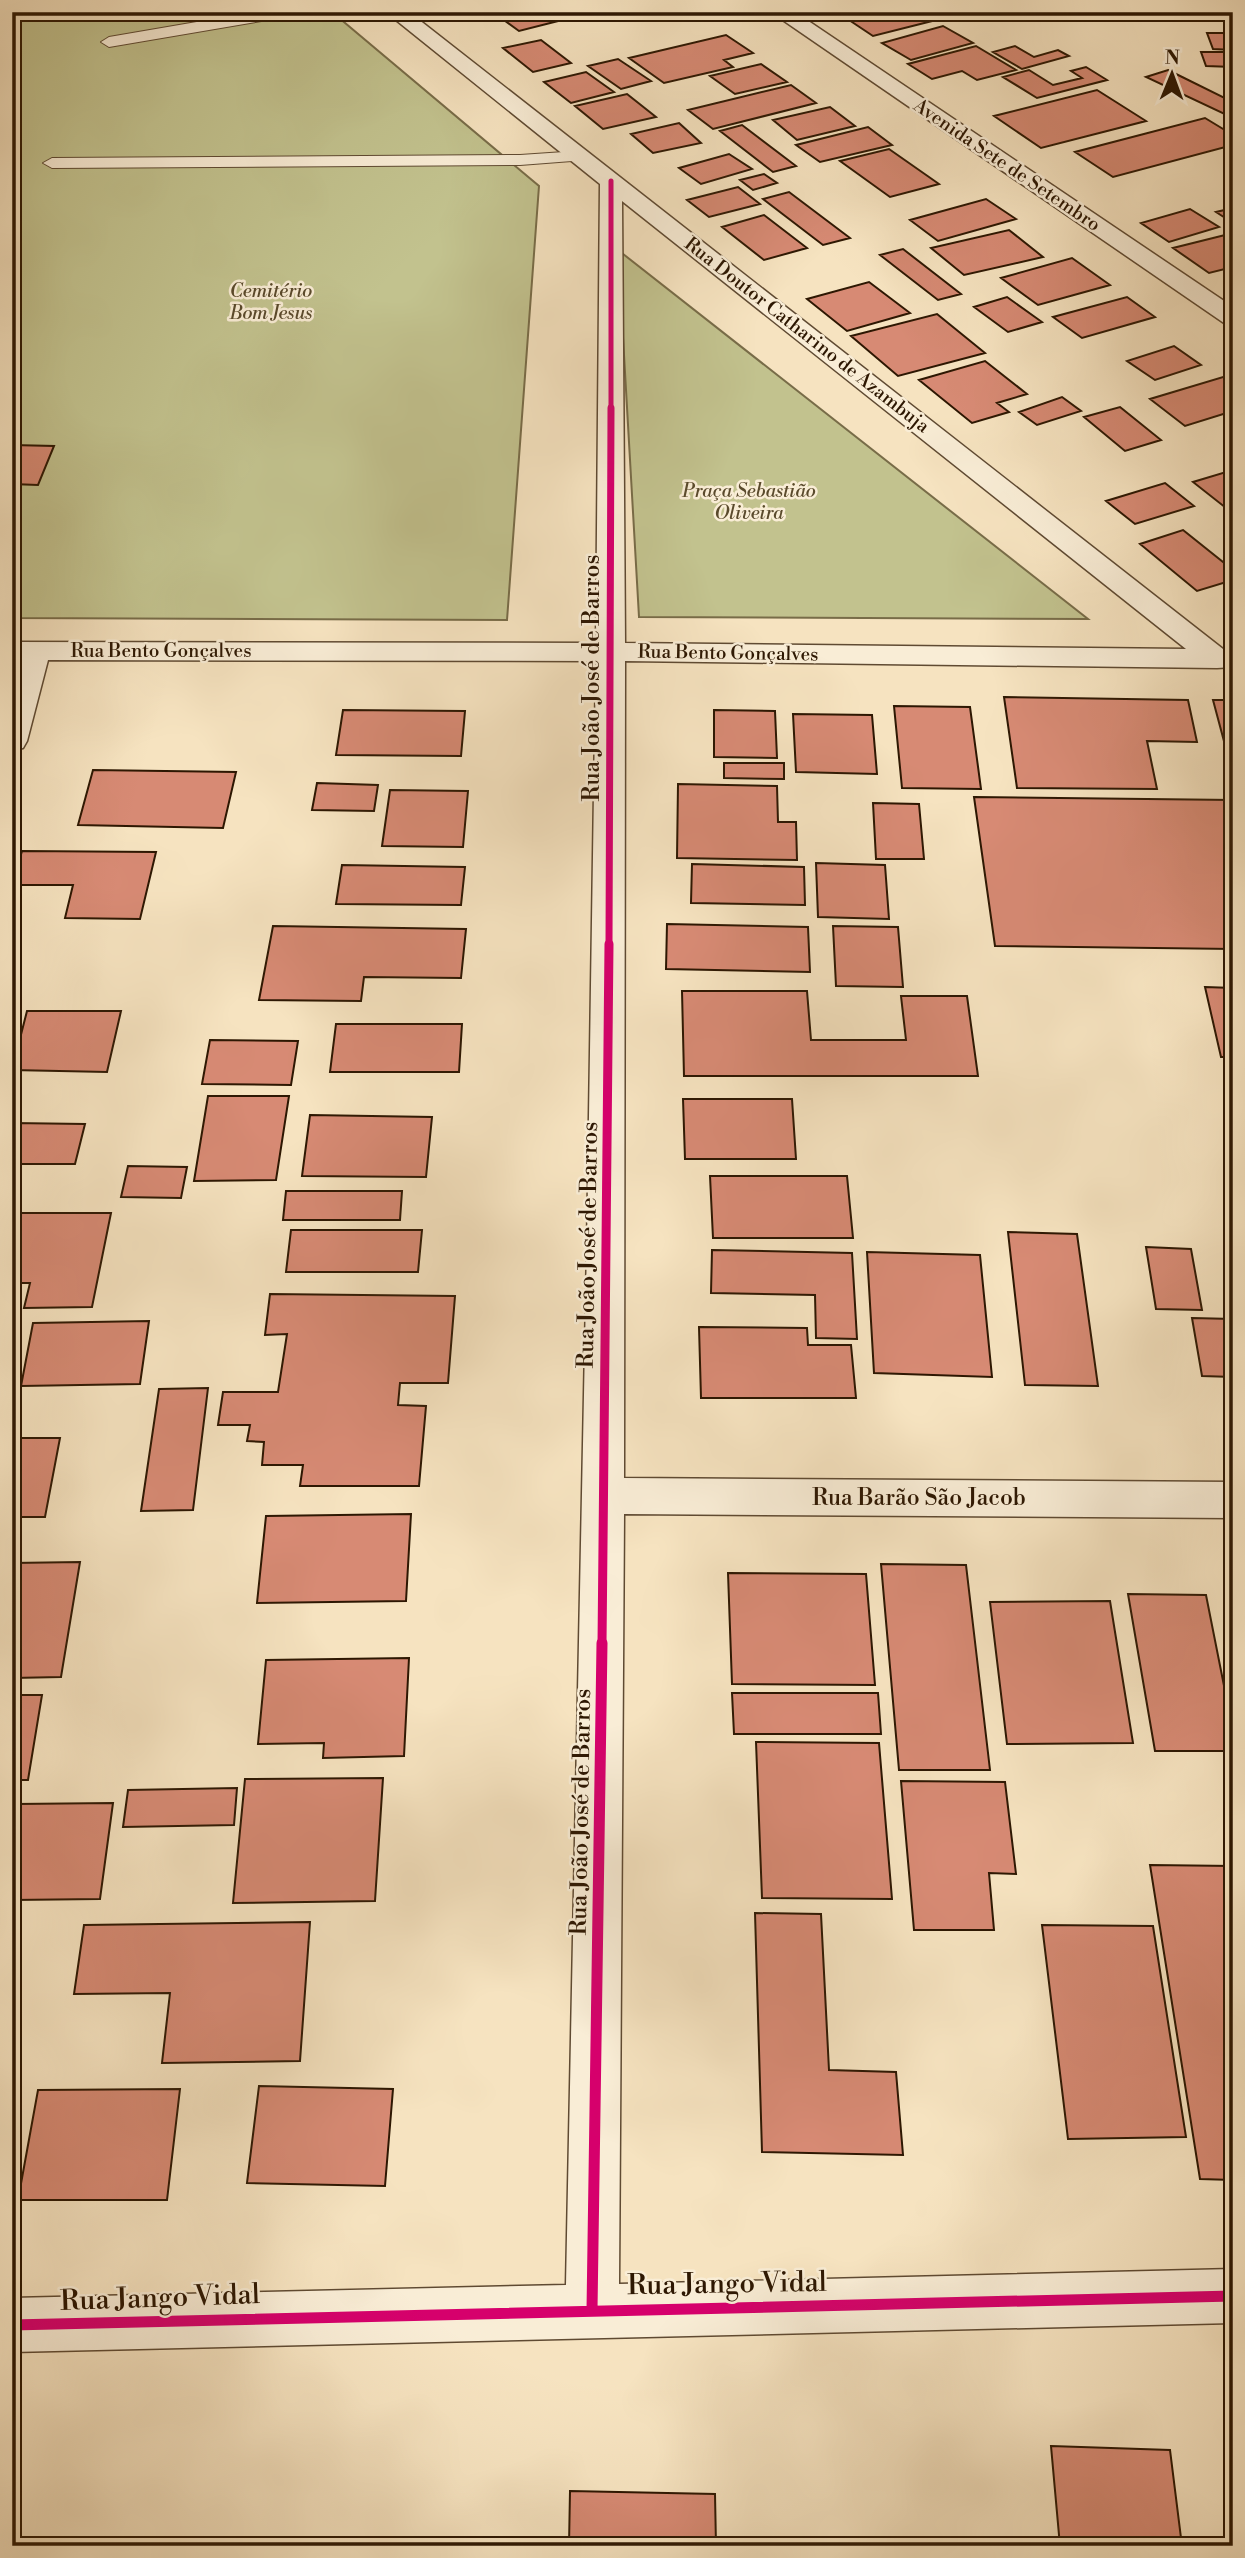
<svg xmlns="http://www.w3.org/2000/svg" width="1245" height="2558" viewBox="0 0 1245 2558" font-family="'Libre Bodoni',serif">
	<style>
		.green { fill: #c2c28e; stroke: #786c48; stroke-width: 2 }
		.building { fill: #d78a74; stroke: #2d1702; stroke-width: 2 }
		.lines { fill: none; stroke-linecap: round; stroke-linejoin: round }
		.service-casing { stroke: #5f4a32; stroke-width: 2 }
		.minor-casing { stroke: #5f4a32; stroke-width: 3 }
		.tertiary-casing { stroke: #5f4a32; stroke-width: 3 }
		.service { fill: #f9edd6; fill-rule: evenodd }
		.minor { fill: #f9edd6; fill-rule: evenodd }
		.tertiary { fill: #f9edd6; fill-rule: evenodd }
		.cycleway-far3-casing { stroke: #f9edd6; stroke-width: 8 }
		.cycleway-far2-casing { stroke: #f9edd6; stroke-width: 10 }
		.cycleway-far1-casing { stroke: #f9edd6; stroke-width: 13 }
		.cycleway-casing { stroke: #f9edd6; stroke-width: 16 }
		.cycleway-far3 { stroke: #d6006c; stroke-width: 5 }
		.cycleway-far2 { stroke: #d6006c; stroke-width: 7 }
		.cycleway-far1 { stroke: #d6006c; stroke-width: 9 }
		.cycleway { stroke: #d6006c; stroke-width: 11 }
		.labels { text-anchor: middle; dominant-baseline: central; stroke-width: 5; stroke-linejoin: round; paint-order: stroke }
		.far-street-label { font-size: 19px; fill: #2d1702; stroke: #f9edd6 }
		.far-park-label { font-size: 19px; font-style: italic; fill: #5a4a2c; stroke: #f9edd6 }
		.street-label { font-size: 23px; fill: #2d1702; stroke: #f9edd6 }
		.near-street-label { font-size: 28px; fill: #2d1702; stroke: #f9edd6 }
	</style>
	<rect width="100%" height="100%" fill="#f6e3c0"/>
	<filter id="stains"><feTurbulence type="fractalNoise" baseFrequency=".00286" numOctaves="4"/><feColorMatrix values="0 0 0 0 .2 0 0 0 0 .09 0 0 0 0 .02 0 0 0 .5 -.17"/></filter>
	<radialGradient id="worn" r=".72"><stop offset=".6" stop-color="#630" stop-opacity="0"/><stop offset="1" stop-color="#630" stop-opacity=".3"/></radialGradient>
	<path class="green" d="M12,12h320l207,174 -32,434 -495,-2z
		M618,250l470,369 -449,-2z"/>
	<path class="building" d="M493,12h63l10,7 -47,12z
		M582,12h40l-31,7z
		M881,12h54l9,6 -71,18 -24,-16z
		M943,26l30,17 -62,17 -29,-17z
		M1207,33h26v17l-20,-1z
		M726,35l27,18 -29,7 9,7 -69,16 -35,-25z
		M541,40l30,23 -38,9 -30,-24z
		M976,46l40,24 -39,10 -15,-9 -30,8 -24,-15z
		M1015,46l19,11 24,-7 11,6 -47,13 -29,-17z
		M1201,52h32v15l-27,-1z
		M618,59l33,22 -30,8 -33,-23z
		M761,64l26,18 -52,12 -25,-18z
		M1086,67l21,13 -70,18 -34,-21 26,-7 24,15 29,-7 -11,-7z
		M1168,70l65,32v16l-87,-41z
		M586,72l28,20 -43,11 -27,-21z
		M791,85l25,18 -103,26 -25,-19z
		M1097,90l49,31 -105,27 -47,-32z
		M627,94l29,23 -53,12 -28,-23z
		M830,107l25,19 -58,14 -24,-20z
		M1205,118l28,17v10l-120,32 -38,-25z
		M679,123l22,20 -48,10 -22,-19z
		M742,125l54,41 -23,6 -53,-41z
		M868,127l24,18 -72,17 -24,-17z
		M889,149l50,35 -49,13 -50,-36z
		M729,154l23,15 -51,15 -22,-16z
		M764,174l13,9 -24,7 -13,-10z
		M738,187l22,17 -51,13 -22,-17z
		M789,192l61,46 -27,7 -60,-46z
		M986,199l30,20 -78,22 -28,-21z
		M1233,208v15l-17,-11z
		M1190,209l29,18 -50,15 -28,-19z
		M764,215l43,33 -43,12 -42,-33z
		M1009,230l34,27 -79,18 -33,-27z
		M1233,233v34l-24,6 -36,-25z
		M903,249l58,45 -23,6 -58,-45z
		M1072,258l38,27 -72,20 -37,-27z
		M869,282l41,31 -63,18 -40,-32z
		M1007,297l35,25 -34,10 -34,-25z
		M1127,297l28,20 -73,21 -29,-21z
		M937,314l48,39 -87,23 -47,-40z
		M1174,346l27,19 -46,15 -28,-19z
		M985,361l42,33 -30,9 12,9 -37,11 -53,-43z
		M1233,374v37l-48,15 -35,-27z
		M1062,397l19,14 -44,14 -18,-13z
		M1120,407l41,33 -36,11 -41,-34z
		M12,445l42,1 -16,39 -26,-1z
		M1226,472l7,5v29l-7,2 -33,-26z
		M1165,483l29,23 -59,18 -29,-23z
		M1183,530l50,40v10l-36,11 -57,-47z
		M1004,697l184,3 9,42 -50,-1 10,48 -140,-1z
		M1213,700h20v45h-8z
		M894,706l76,1 11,82 -79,-1z
		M343,710l122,1 -4,45 -125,-1z
		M714,710l61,1 2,47 -63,-1z
		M793,714l79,1 5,59 -81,-2z
		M724,763h60v16l-60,-1z
		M93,770l143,2 -13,56 -145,-3z
		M317,783l61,2 -4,26 -62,-1z
		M678,784l99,2 1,36h18l1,38 -120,-2z
		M390,790l78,1 -5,56 -81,-1z
		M974,797l259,3v149l-238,-3z
		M873,803l46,1 5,55h-48z
		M22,851l134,1 -16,67 -75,-1 8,-33h-61z
		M816,863l69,2 4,54 -71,-2z
		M692,864l112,3 1,38 -114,-2z
		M342,865l123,2 -4,38 -125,-1z
		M667,924l141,3 2,45 -144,-3z
		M273,926l193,3 -5,49 -97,-1 -3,24 -102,-1z
		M833,926l65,1 5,60 -67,-1z
		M1205,987l28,1v69h-12z
		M682,991h125l4,49h95l-5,-44h66l11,80h-294z
		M27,1011h94l-14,61 -95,-2z
		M336,1024h126l-3,48h-129z
		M210,1040l88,1 -7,44 -89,-1z
		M208,1096h81l-13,84 -82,1z
		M683,1099h109l4,60h-111z
		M310,1115l122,2 -6,60 -124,-1z
		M12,1123l73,1 -10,40h-63z
		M128,1166l59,1 -6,31 -60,-1z
		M710,1176h137l6,62h-140z
		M286,1191h116l-2,29h-117z
		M12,1213h99l-19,94 -68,1 6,-25h-18z
		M291,1230h131l-4,42h-132z
		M1008,1232l69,2 21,152 -73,-1z
		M1146,1247l45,2 11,61 -46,-1z
		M712,1250l140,3 5,86 -41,-1 -1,-43 -104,-2z
		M867,1252l113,3 12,122 -118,-4z
		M270,1294l185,2 -7,87h-48l-2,22 28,1 -7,80h-119l3,-21h-41l2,-23 -17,-1 3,-16h-32l5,-33h55l9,-58 -22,1z
		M1192,1318l41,1v58l-31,-1z
		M149,1321l-9,63 -119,2 12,-63z
		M699,1327l108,1 1,17h43l5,53h-155z
		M208,1388l-15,122 -52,1 18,-122z
		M12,1438h48l-15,79h-33z
		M411,1514l-5,87 -149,2 9,-87z
		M80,1562l-19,115 -49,1v-115z
		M881,1564l85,1 24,205h-91z
		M728,1573l138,1 9,111 -143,-1z
		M1128,1594l78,1 27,136v20h-78z
		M1110,1601l23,142 -126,1 -17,-142z
		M409,1658l-5,98 -81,2 1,-15 -66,1 8,-84z
		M732,1693h146l3,41h-147z
		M12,1695h30l-14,85h-16z
		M756,1742l123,1 13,156 -130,-1z
		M383,1778l-8,123 -142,2 12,-124z
		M901,1781l104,1 11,92 -27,-1 5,57h-80z
		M237,1788l-3,37 -111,2 5,-37z
		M113,1803l-13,96 -88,1v-72l4,-24z
		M1150,1865l83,1v314l-33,-1z
		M755,1913l66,1 8,156 67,2 7,83 -141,-3z
		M310,1922l-10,139 -138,2 8,-70 -96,1 10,-69z
		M1042,1925l111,1 33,211 -118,2z
		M259,2086l134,3 -8,97 -138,-3z
		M180,2089l-13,111h-149l20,-110z
		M1051,2446l119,4 12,96h-122z
		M570,2491l145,3 1,52h-147z
		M810,2537v9h-69v-8z"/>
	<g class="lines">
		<defs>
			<path id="service" d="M255,12h38l-8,5 -176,30 -8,-5 8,-5z
				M579,151l9,5 -3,4 -65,5 -468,3 -9,-5 9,-5 468,-3z"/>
			<path id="minor" d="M386,12h23l814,637h10v18l-16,1 -592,-7 -1,817 609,4v36l-609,-4 -5,770 614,-15v54l-1221,29v-54l554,-13 21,-1039 9,-585 -548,-1 -21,81 -4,7 -11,2v-66l7,-24h-7v-18l584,1 4,-459zM622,201l564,448 -561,-6z"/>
			<path id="tertiary" d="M771,12h24l438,295v18l-9,-2z"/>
		</defs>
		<use href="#service" class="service-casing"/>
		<use href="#minor" class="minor-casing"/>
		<use href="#tertiary" class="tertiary-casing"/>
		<use href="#service" class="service"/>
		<use href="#minor" class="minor"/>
		<use href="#tertiary" class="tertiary"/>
		<defs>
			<path id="cycleway-far3" d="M611,181v229"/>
			<path id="cycleway-far2" d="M609,945l2,-537"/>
			<path id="cycleway-far1" d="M602,1645l7,-701"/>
			<path id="cycleway" d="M592,2310l10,-667
				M12,2325l1221,-29"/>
		</defs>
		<use href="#cycleway-far3" class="cycleway-far3-casing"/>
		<use href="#cycleway-far2" class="cycleway-far2-casing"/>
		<use href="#cycleway-far1" class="cycleway-far1-casing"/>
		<use href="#cycleway" class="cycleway-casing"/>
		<use href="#cycleway-far3" class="cycleway-far3"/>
		<use href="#cycleway-far2" class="cycleway-far2"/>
		<use href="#cycleway-far1" class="cycleway-far1"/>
		<use href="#cycleway" class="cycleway"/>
	</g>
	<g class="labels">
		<g class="far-street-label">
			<text transform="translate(1007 165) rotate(34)">Avenida Sete de Setembro</text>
			<text transform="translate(807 335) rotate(38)">Rua Doutor Catharino de Azambuja</text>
			<text x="161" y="651">Rua Bento Gonçalves</text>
			<text transform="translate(728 653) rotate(1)">Rua Bento Gonçalves</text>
		</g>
		<g class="far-park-label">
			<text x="271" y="291">Cemitério<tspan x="271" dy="22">Bom Jesus</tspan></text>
			<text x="749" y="491">Praça Sebastião<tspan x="749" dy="22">Oliveira</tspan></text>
		</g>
		<g class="street-label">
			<text transform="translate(592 678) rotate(-90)">Rua João José de Barros</text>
			<text transform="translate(588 1245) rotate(-89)">Rua João José de Barros</text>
			<text x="919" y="1498">Rua Barão São Jacob</text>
			<text transform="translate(581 1812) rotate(-89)">Rua João José de Barros</text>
		</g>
		<g class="near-street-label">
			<text transform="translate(727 2284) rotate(-1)">Rua Jango Vidal</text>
			<text transform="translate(160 2298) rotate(-2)">Rua Jango Vidal</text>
		</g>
	</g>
	<rect width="1245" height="2558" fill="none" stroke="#f6e3c0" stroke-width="42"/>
	<rect x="14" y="14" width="1217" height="2530" fill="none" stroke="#2d1702" stroke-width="3.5"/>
	<rect x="21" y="21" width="1203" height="2516" fill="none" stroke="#2d1702" stroke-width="2"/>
	<g transform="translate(1172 74) rotate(1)" stroke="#f9edd6" stroke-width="5" paint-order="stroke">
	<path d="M0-5L12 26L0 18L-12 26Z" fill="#2d1702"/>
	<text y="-10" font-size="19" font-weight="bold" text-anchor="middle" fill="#2d1702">N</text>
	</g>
	<rect width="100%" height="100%" filter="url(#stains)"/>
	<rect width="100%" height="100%" fill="url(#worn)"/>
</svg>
